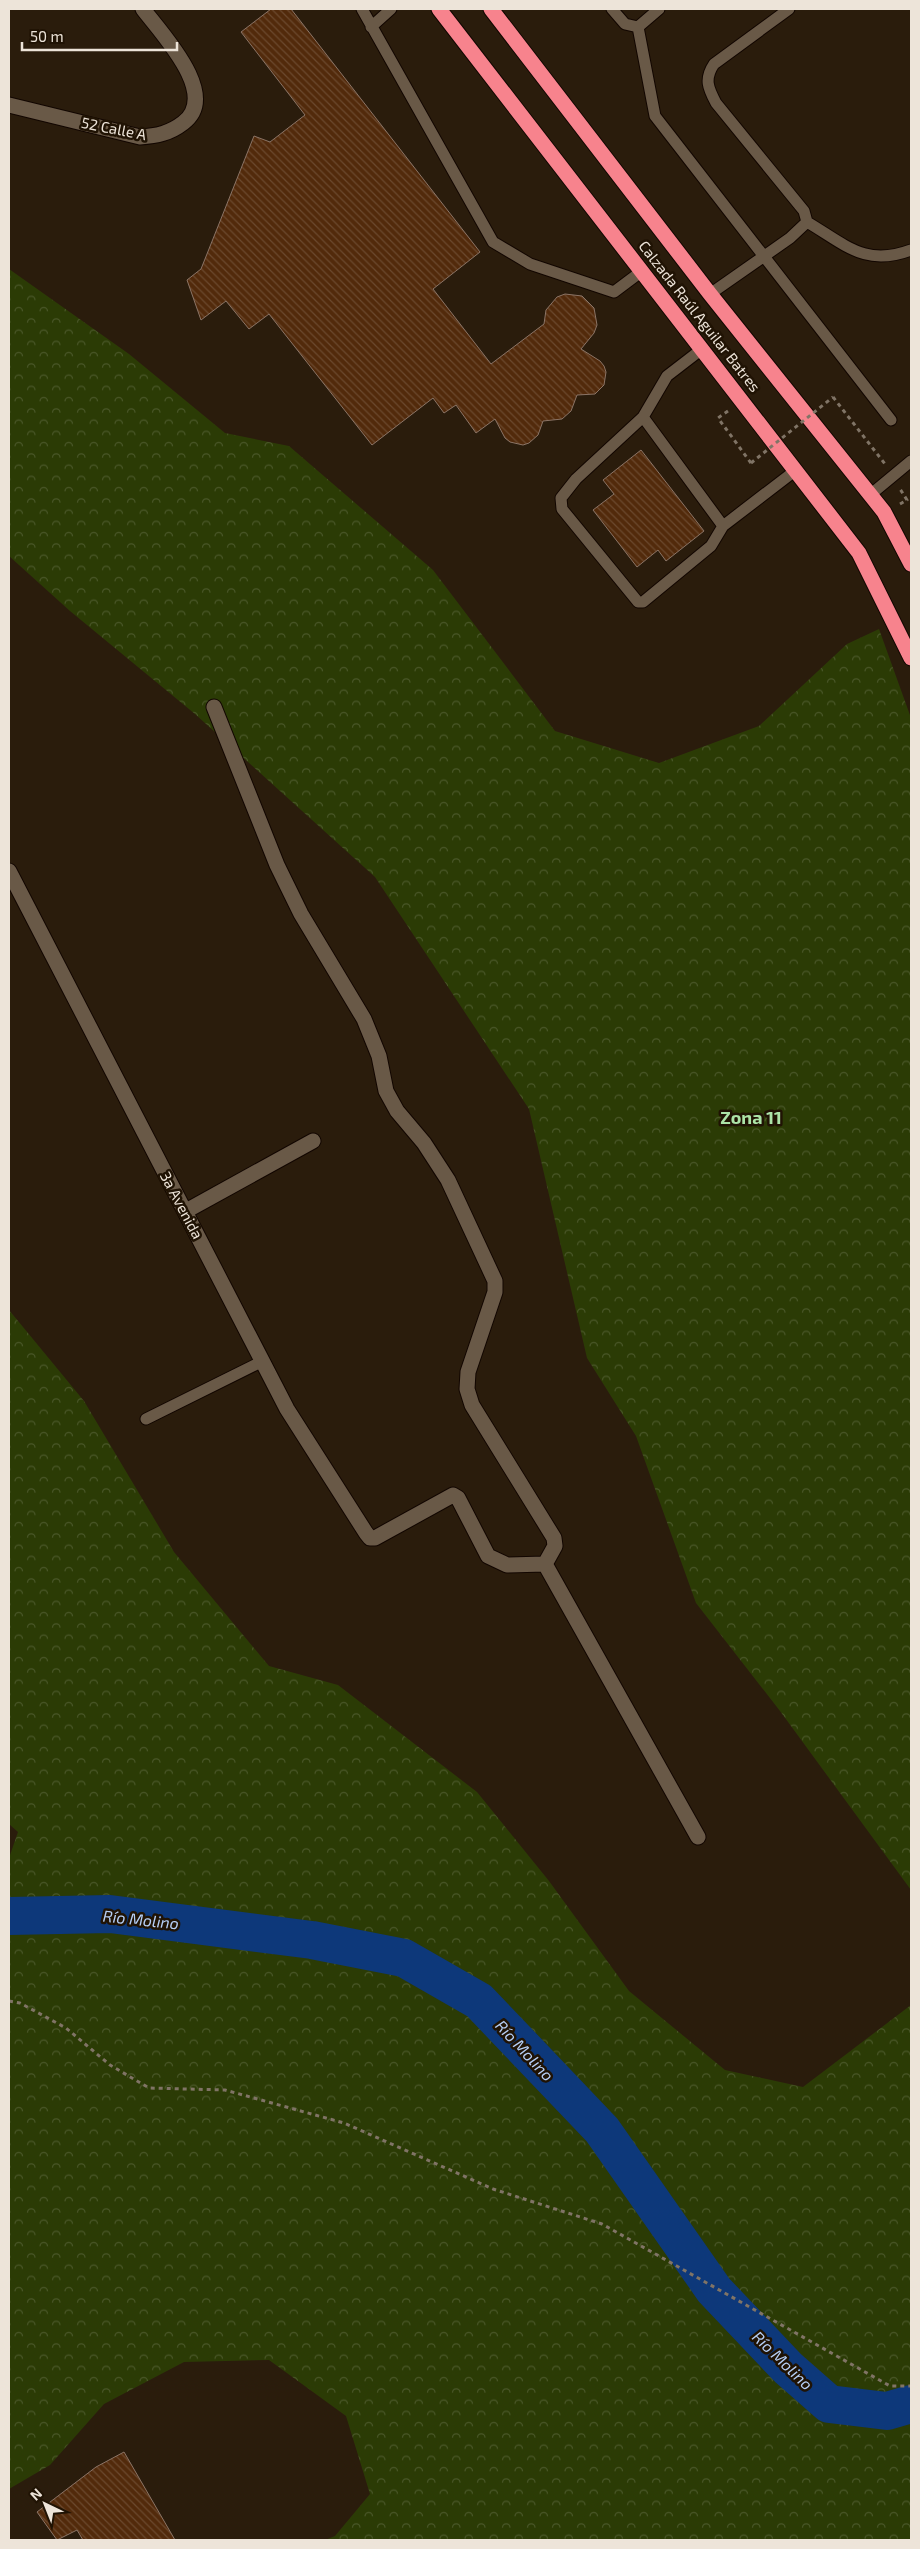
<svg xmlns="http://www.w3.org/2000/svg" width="920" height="2549" viewBox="0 0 920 2549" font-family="'Exo 2',sans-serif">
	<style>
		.forest { fill: url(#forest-crowns) }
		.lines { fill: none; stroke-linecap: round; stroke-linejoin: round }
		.river { stroke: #0d387a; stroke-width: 38 }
		.building { fill: url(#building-back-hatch); stroke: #8b7466 }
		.lane-casing { stroke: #120600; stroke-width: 13 }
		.street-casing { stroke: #120600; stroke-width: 17 }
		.highway-casing { stroke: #120600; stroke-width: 17 }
		.path { stroke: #807466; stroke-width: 3; stroke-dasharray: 4 4; stroke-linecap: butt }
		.lane { stroke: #695947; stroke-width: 11 }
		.street { stroke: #695947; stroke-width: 15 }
		.highway { stroke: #f7838d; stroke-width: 15 }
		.path-bridge { stroke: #807466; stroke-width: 3; stroke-dasharray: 4 4; stroke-linecap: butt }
		.labels { text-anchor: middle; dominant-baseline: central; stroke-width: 5; stroke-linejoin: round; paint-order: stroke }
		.street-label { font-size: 15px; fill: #ede4d9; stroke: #201304 }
		.water-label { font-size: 16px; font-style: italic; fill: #b5cef5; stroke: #201304 }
		.quarter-label { font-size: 18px; font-weight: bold; fill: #ace3a7; stroke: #201304 }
	</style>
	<defs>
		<pattern id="forest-crowns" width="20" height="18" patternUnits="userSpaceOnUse" patternTransform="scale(1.25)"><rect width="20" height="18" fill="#2b3b05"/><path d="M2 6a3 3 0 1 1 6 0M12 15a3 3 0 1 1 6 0" fill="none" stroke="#4a5729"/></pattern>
		<pattern id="building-back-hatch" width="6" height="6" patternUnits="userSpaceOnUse" patternTransform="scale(1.25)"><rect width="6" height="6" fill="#522a0b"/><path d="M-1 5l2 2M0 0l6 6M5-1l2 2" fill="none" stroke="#6b492e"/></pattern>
	</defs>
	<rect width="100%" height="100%" fill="#2a1c0c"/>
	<path class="forest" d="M9,269l120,85 96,79 64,13 144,124 122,161 104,32 100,-37 88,-82 32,-15 32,89v1172l-131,-179 -84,-108 -60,-167 -49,-78 -58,-249 -154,-232 -180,-163 -125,-103 -61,-55z
		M9,1310l75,91 90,151 95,114 69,19 139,107 72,89 80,110 96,79 78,17 108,-82v535h-586l10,-4 35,-42 -24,-78 -77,-56 -85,2 -80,42 -54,61 -41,24v-631l9,-26 -9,-8z"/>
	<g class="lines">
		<path class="river" d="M9,1916l101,-2 202,26 92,18 75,43 123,129 112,160 74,78 41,36 58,7 24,-7"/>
	</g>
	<path class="building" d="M271,9h20l189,243 -47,37 58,75 53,-40 2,-14 11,-13 8,-3 17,2 12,12 3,17 -3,8 -13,16 19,12 4,5 2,6 -2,13 -9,9 -18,1 -6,16 -9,8 -19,2 -5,14 -9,8 -6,2 -13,-3 -5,-4 -10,-19 -19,14 -20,-28 -12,8 -11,-15 -61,47 -103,-131 -20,15 -23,-28 -25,19 -14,-40 14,-11 53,-133 16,6 35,-27 -64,-83z
		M641,450l63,81 -38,30 -8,-11 -21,17 -44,-57 21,-16 -11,-14z
		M124,2452l51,88h-92l-6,-10 -20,10 -20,-28 59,-45z"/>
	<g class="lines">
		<defs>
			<path id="lane" d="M362,9l131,233 37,22 84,28 28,-21
				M612,9l13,15 13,3 17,89 236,304
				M371,27l20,-18
				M638,27l21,-18
				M807,222c39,23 58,45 104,28
				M710,294l80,-56 17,-16 -3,-11 -88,-108c-8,-15 -12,-24 -2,-39l75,-55
				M643,417l80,109 -12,20 -68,56h-5l-76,-93 -1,-11 15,-19 67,-62 24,-41 35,-27
				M870,495l41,-34
				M723,526l73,-56
				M146,1419l117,-58"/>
			<path id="street" d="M9,105l131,32c17,-1 30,-4 43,-14 38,-28 -22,-90 -40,-114
				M214,707l63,158 24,49 63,105 15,37 7,35 11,20 27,32 24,37 47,101v11l-27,80 -1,17 5,16 82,133 1,8 -10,18
				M9,871l278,538 79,124 4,5h5l78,-43 5,3 30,58 19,9 38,-1
				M186,1211l127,-70
				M545,1564l153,273"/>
			<path id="highway" d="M439,9l420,544 52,105
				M491,9l219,285 174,218 27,52"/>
		</defs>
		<use href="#lane" class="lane-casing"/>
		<use href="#street" class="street-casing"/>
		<use href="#highway" class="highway-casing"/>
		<path class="path" d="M833,397l52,67
			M728,411l-10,7 33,45
			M900,504l7,-4 -7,-11
			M9,2001l11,2 46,25 44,37 39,23 76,2 119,33 149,66 109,35 288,162h21"/>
		<use href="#lane" class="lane"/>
		<use href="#street" class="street"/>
		<use href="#highway" class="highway"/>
		<path class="path-bridge" d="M751,463l82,-66"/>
	</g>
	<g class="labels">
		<g class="street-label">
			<text transform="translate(114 128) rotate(11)">52 Calle A</text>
			<text transform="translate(700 316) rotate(52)">Calzada Raúl Aguilar Batres</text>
			<text transform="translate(182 1205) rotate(62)">3a Avenida</text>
		</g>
		<g class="water-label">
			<text transform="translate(141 1919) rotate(6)">Río Molino</text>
			<text transform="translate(525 2050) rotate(47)">Río Molino</text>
			<text transform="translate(783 2360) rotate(44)">Río Molino</text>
		</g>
		<g class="quarter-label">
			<text x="751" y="1117">Zona 11</text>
		</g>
	</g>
	<rect width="920" height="2549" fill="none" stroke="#ede4d9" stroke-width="20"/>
	<g transform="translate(45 2504) rotate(317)" stroke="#201304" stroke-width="4" paint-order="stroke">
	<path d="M0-4L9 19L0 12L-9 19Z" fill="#ede4d9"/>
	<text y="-8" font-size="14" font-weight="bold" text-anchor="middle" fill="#ede4d9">N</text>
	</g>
	<path d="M22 42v8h155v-8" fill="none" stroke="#ede4d9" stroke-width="2.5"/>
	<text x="30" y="42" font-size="15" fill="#ede4d9" stroke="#201304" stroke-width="4" paint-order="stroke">50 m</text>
</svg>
